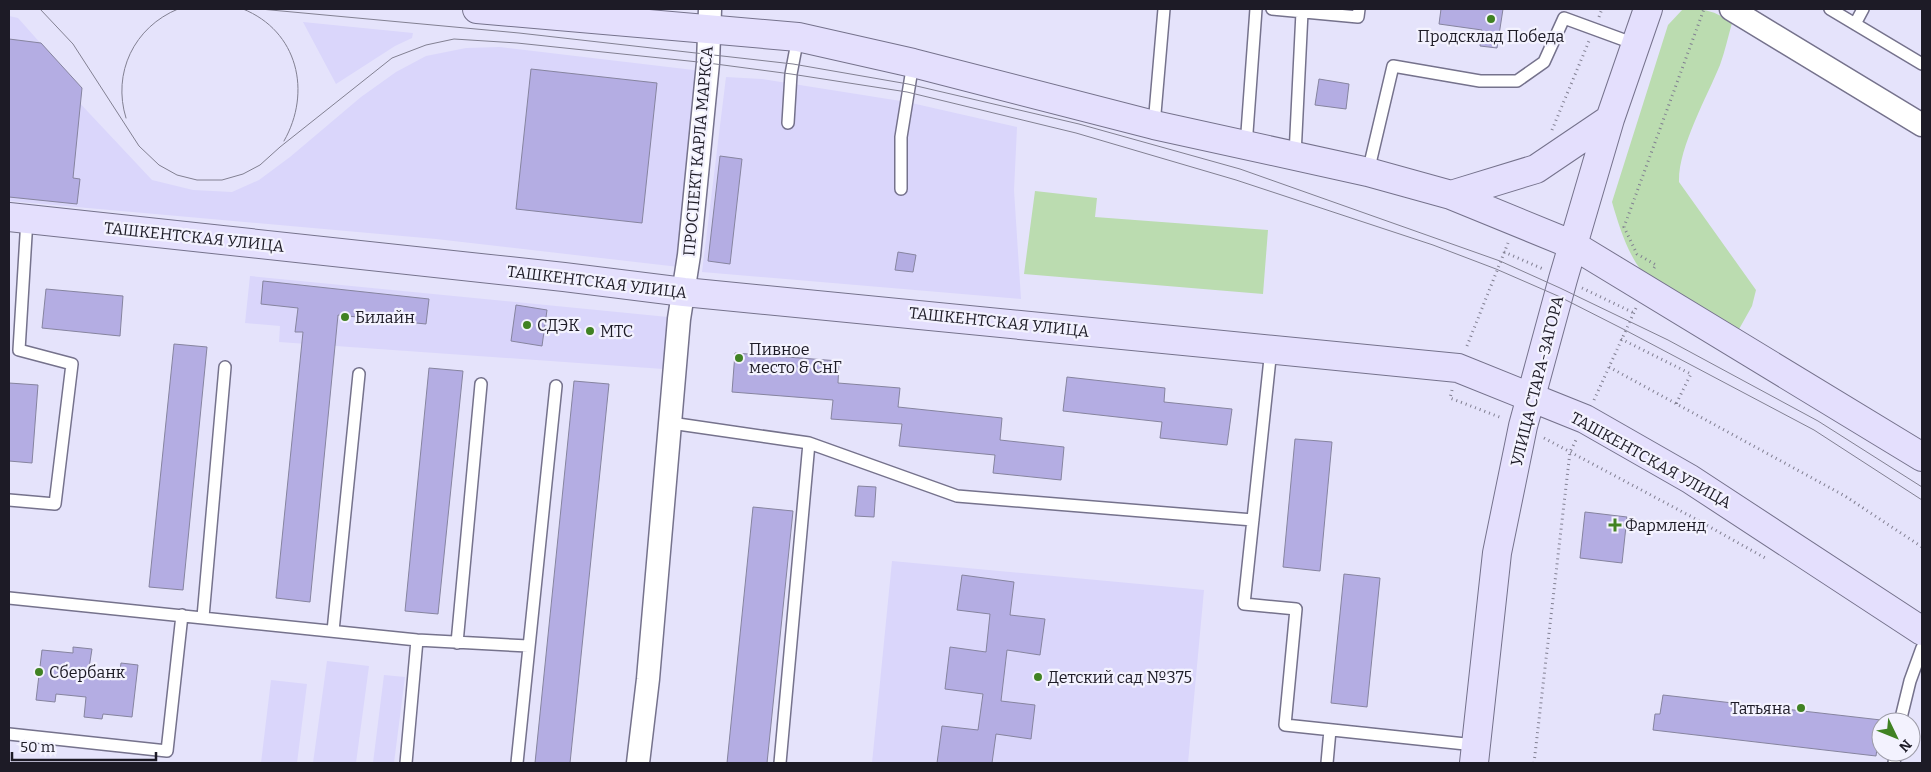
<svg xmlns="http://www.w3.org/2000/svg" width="1931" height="772" viewBox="0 0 1931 772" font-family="Bitter,serif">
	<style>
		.built { fill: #dad6fb }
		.green { fill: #bbdcb0 }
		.building { fill: #b4ade3; stroke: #86849f }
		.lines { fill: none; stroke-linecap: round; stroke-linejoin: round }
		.lane-casing { stroke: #75728c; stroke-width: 14 }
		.street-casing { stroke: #75728c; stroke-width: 25 }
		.secondary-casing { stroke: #75728c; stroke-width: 30 }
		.path { stroke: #817f91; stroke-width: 3; stroke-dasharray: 1 4; stroke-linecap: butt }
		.lane { stroke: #fff; stroke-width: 11 }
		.street { stroke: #fff; stroke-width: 22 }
		.secondary { stroke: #e4dffd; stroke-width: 28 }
		.tram { stroke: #828092; stroke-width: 1 }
		.poi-dot { fill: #408223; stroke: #f3f2fe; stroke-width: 2 }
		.labels { text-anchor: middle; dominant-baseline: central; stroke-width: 4.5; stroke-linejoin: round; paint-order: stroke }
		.poi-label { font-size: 16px; fill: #1d1b26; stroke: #f3f2fe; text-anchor: start }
		.street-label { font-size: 16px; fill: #1d1b26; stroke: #f3f2fe }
	</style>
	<rect width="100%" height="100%" fill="#e5e3fb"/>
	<path class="built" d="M9,16l9,2 25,28 32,52 77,82 41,10 39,2 27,-12 31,-23 71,-60 35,-25 30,-16 40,-8 34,-1 202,24 -23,196 -243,-28 -427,-38z
		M303,22l110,11 -1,5 -17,8 -59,38z
		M726,77l36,2 145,23 110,25 -3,63 7,109 -319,-27z
		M250,276l418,41 -5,52 -384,-27 1,-16 -35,-3z
		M892,561l312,29 -16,173h-316z
		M327,661l42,5 -13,97h-43z
		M384,675l21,2 -11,86h-21z
		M271,680l36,4 -10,79h-36z"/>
	<path class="green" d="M1683,9c23,0 30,1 49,14 -4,14 -7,28 -12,42 -13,32 -42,83 -41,117l77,108 -4,16 -14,25c-28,-16 -86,-41 -102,-68 -11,-18 -18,-40 -24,-61l56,-177z
		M1035,191l62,7 -2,19 173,13 -5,64 -239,-20z"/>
	<path class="building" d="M1441,9h62l-6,39 -17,-2 2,-16 -43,-6z
		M9,39l32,4 41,45 -9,90 7,1 -3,25 -68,-7z
		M531,69l126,14 -15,140 -126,-14z
		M1319,79l30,5 -3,25 -31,-4z
		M720,156l22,3 -12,105 -22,-3z
		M898,252l18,3 -3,17 -18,-2z
		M263,281l166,18 -3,25 -88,-9 -28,287 -34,-4 27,-266h-8l3,-24 -37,-4z
		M46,289l77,7 -3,40 -78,-8z
		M516,305l31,5 -5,36 -31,-5z
		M174,344l33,3 -24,243 -34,-3z
		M735,353l104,8 -1,22 62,5 -2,19 104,11 -2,22 64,7 -3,33 -68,-7 2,-18 -96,-9 3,-22 -71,-5 2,-19 -101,-8z
		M429,368l34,3 -25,243 -33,-3z
		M1067,377l98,11 -1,14 68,7 -5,36 -67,-7 2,-16 -99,-11z
		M574,381l35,3 -39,379h-35z
		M9,383l29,2 -6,78 -23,-2z
		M1295,439l37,3 -12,129 -37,-4z
		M858,486l18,1 -2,30 -19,-1z
		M753,507l40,4 -26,252h-40z
		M1585,512l42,5 -5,46 -42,-5z
		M1344,574l36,4 -13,129 -36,-4z
		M962,575l52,7 -4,33 35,4 -5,36 -33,-5 -6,51 34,4 -4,34 -35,-5 -4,29h-55l5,-37 36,4 5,-36 -38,-5 5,-42 36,5 4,-38 -33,-4z
		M73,647l19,2 -3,19 31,3 1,-8 17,2 -6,52 -29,-3 -1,5 -18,-2 2,-20 -30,-3 -1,8 -19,-2 6,-50 31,3z
		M1663,695l218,25 -5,36 -223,-26 2,-16h5z"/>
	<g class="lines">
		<defs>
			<path id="lane" d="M1272,9l86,8 1,-8
				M1830,9l92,55
				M1855,24l8,-15
				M788,123l3,-49 7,-37
				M1154,125l10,-116
				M1246,146l10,-137
				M1295,155l7,-143
				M1368,172l25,-106 87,15h37l27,-19 20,-44 71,26
				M901,189v-52l12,-74
				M1271,349l-27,255 52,5 -11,116 190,20
				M671,423l138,20 148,53 296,24
				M9,500l46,4 17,-140 -53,-14 8,-131
				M9,598l408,42 111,6
				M203,617l22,-250
				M333,631l26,-257
				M457,643l24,-259
				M1900,722l10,-41 12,-33
				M9,734l158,17 15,-136
				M406,763l11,-123
				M517,763l39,-377
				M780,763l29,-320
				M1327,763l3,-33
				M1894,763l2,-11"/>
			<path id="street" d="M1731,9l191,116
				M638,763l10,-84 31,-360 10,-64 19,-192 2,-54"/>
			<path id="secondary" d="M477,9l321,28 115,26 241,62 214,47 83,23 122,50 349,212
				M1451,195l85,-26 74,-50
				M9,217l555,60 120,15 774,76 127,51 105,60 232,152
				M1474,763l23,-210 26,-127 40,-147 47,-160 38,-110"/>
		</defs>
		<use href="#lane" class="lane-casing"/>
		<use href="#street" class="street-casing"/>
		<use href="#secondary" class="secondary-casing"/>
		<path class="path" d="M1599,17l3,-8
			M1552,130l37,-89
			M1504,252l39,17
			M1654,268l2,-3 -19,-11 -13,-27 80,-218
			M1582,288l52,25
			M1621,339l70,35 -15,30
			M1467,346l41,-103
			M1609,367l236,129 77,51
			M1452,390l-2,8 52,20
			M1594,400l42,-92
			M1544,438l148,79 75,42
			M1534,763l36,-311 6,-12"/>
		<use href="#lane" class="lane"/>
		<use href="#street" class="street"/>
		<use href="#secondary" class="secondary"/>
		<path class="tram" d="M40,9l33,35 66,102 20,19 18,10 20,5h25l21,-6 17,-9 20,-18 112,-89 34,-13 28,-6 63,4 191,20 83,11 116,18 169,41 160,47 197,65 63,24 62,27 67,34 189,100 108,70
			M243,9c55,22 69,83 41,132
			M260,9l259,24 274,31 115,20 171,40 161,45 260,92 60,27 108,52 150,81 104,66
			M126,118c-14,-45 8,-91 52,-109"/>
	</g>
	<g class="poi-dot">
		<circle cx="1491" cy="19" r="5"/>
		<circle cx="345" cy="317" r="5"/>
		<circle cx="527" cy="325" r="5"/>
		<circle cx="590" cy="331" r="5"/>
		<circle cx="739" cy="358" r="5"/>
		<path d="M1612.5 517.5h5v5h5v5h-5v5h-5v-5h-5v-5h5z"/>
		<circle cx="39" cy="672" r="5"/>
		<circle cx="1038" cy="677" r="5"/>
		<circle cx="1801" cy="708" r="5"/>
	</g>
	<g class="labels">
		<g class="poi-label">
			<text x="1491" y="36" text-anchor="middle">Продсклад Победа</text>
			<text x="355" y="317">Билайн</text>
			<text x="537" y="325">СДЭК</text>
			<text x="600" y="331">МТС</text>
			<text x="749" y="349">Пивное<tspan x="749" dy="18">место &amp; СнГ</tspan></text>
			<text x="1625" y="525">Фармленд</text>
			<text x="49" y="672">Сбербанк</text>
			<text x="1048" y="677">Детский сад №375</text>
			<text x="1791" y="708" text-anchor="end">Татьяна</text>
		</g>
		<g class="street-label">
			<text transform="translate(698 151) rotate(-85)">ПРОСПЕКТ КАРЛА МАРКСА</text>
			<text transform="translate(194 237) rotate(6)">ТАШКЕНТСКАЯ УЛИЦА</text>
			<text transform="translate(597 282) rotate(7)">ТАШКЕНТСКАЯ УЛИЦА</text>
			<text transform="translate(999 322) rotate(6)">ТАШКЕНТСКАЯ УЛИЦА</text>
			<text transform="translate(1537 381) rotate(-76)">УЛИЦА СТАРА-ЗАГОРА</text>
			<text transform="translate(1651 460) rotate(29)">ТАШКЕНТСКАЯ УЛИЦА</text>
		</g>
	</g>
	<rect width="1931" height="772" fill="none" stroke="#1d1b26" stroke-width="20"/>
	<g transform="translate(1896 737) rotate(133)"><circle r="24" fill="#f3f2fe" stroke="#9d9ca8"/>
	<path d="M0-4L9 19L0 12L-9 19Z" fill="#408223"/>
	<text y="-8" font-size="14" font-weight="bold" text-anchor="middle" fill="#1d1b26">N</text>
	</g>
	<path d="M12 752v8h144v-8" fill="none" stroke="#1d1b26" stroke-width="2.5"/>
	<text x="20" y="752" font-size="15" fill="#1d1b26" stroke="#f3f2fe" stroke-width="4" paint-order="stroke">50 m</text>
</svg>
